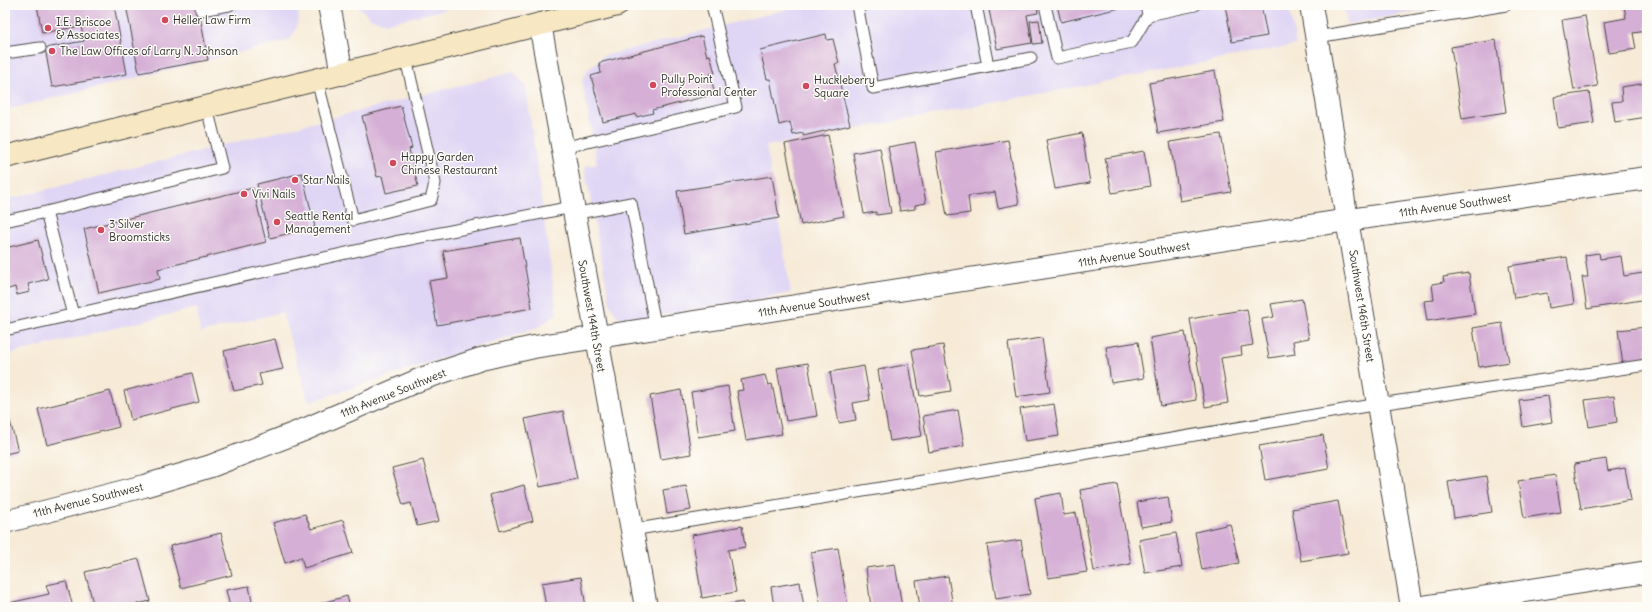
<svg xmlns="http://www.w3.org/2000/svg" width="1652" height="612" viewBox="0 0 1652 612" font-family="Delius,sans-serif">
	<style>
		.built { fill: #dfd5f5 }
		.building { fill: #d5afd5 }
		.lines { fill: none; stroke-linecap: round; stroke-linejoin: round }
		.service-casing { stroke: #4a4845; stroke-width: 13 }
		.minor-casing { stroke: #4a4845; stroke-width: 24 }
		.tertiary-casing { stroke: #4a4845; stroke-width: 24 }
		.secondary-casing { stroke: #4a4845; stroke-width: 24 }
		.service { stroke: #fff; stroke-width: 11 }
		.minor { stroke: #fff; stroke-width: 22 }
		.tertiary { stroke: #fff; stroke-width: 22 }
		.secondary { stroke: #f7e8c3; stroke-width: 22 }
		.poi-dot { fill: #d1495b; stroke: #fdfcf7; stroke-width: 1.5 }
		.labels { text-anchor: middle; dominant-baseline: central; stroke-width: 3; stroke-linejoin: round; paint-order: stroke }
		.poi-label { font-size: 11px; fill: #2b2b2b; stroke: #fdfcf7; text-anchor: start }
		.street-label { font-size: 11px; fill: #2b2b2b; stroke: #fdfcf7 }
	</style>
	<rect width="100%" height="100%" fill="#fdfcf7"/>
	<filter id="ink" filterUnits="userSpaceOnUse"><feTurbulence type="fractalNoise" baseFrequency=".025" numOctaves="2"/><feDisplacementMap in="SourceGraphic" scale="8" xChannelSelector="R" yChannelSelector="G"/><feConvolveMatrix kernelMatrix="1 2 1 2 8 2 1 2 1" color-interpolation-filters="sRGB"/></filter>
	<filter id="wash" filterUnits="userSpaceOnUse"><feTurbulence type="fractalNoise" baseFrequency=".012" numOctaves="4" result="noise"/><feDisplacementMap in="SourceGraphic" scale="16" xChannelSelector="R" yChannelSelector="G"/><feGaussianBlur stdDeviation="0.9" result="paint"/><feColorMatrix in="noise" values="0 0 0 0 0 0 0 0 0 0 0 0 0 0 0 0 0 1.4 0 .05"/><feComposite in="paint" operator="in"/></filter>
	<g filter="url(#wash)">
		<rect width="100%" height="100%" fill="#f7ebd8"/>
		<path class="built" d="M5,5h291l3,12 -4,14 -5,9 -285,70z
			M356,5h108l-77,18 -15,-4z
			M803,5h486l7,40 -530,101 25,147 -164,28 -11,-6 -6,-11 -26,-138 13,-2 -15,-84 6,-10 15,-14z
			M1344,5h112l-109,19z
			M514,72l12,15 31,227 -19,13 -229,75 -27,-90 -82,21 -3,-25 -192,47v-155z"/>
		<g id="blocks">
			<path class="building" d="M37,5h77l13,69 -75,13 -7,-39 39,-7 -3,-15 -39,7z
				M126,5h72l10,55 -69,13z
				M988,5h49l1,8 -11,2 5,28 -35,6z
				M1057,5h67v2l-63,15z
				M1225,5h36l6,31 -35,6z
				M1624,5h23v26l-14,2 3,16 -27,4 -5,-31 22,-4z
				M1585,16l13,70 -24,4 -12,-70z
				M1039,20l3,23 -9,1 -3,-23z
				M826,34l1,6 6,-1 6,24 -4,1 15,61 -47,11v-3l-10,2 -3,-13 -11,3 -9,-46h-3l-7,-29z
				M702,36l5,20 3,-1 5,18 -5,1 5,20 -63,16 1,3 -17,4v-3l-33,8 -12,-46 10,-3 -2,-10z
				M1496,40l10,72 -44,7 -11,-72z
				M1215,71l9,51 -66,11 -9,-50z
				M1647,83v34l-32,5 -3,-20 10,-1 -1,-14z
				M1589,92l5,31 -36,5 -4,-31z
				M401,106l11,42 -3,1 9,37 -32,7 -4,-17 -5,1 -15,-61z
				M1082,133l8,50 -35,6 -9,-49z
				M1221,134l10,58 -51,9 -10,-59z
				M828,135l16,81 -43,9 -16,-81z
				M1008,140l11,64 -21,4 -3,-16 -27,4 2,17 -23,3 -11,-64z
				M915,142l11,61 -11,2v4l-15,2 -12,-64z
				M880,148l11,65 -15,2v-3l-12,2 -11,-61z
				M1144,151l6,35 -38,7 -7,-35z
				M302,173l13,54 -45,11 -13,-54z
				M772,176l7,42 -95,16 -7,-43z
				M253,188l13,54 -108,27 2,10 -61,14 -15,-64z
				M520,238l12,70 -95,17 -8,-44 19,-3 -5,-27z
				M38,240l10,39 -20,5 2,8 -13,3 -2,-8 -10,3v-42z
				M1599,253l1,6 21,-3 3,20 19,-3 4,26 -60,10 -5,-32h6l-3,-22z
				M1567,257l7,47 -25,4 -2,-15 -33,5 -5,-32z
				M1469,273l6,41 -48,7 -3,-20 10,-1 -2,-16 12,-2 -1,-5z
				M1302,299l7,39 -16,3 2,13 -26,4 -7,-39 12,-2 -3,-13z
				M1247,309l6,36 -12,2 1,8 -21,3 7,45 -23,4 -15,-88z
				M1502,323l7,39 -30,5 -6,-39z
				M1647,327v35l-24,3 -5,-35z
				M1185,332l11,68 -35,6 -11,-68z
				M1042,338l8,54 -34,5 -8,-54z
				M275,339l8,30 -24,5 3,11 -28,6 -10,-40z
				M1138,342l6,36 -33,5 -5,-36z
				M943,345l8,46 -31,5 -8,-46z
				M808,363l9,53 -31,5 -9,-53z
				M909,364l13,72 -32,5 -12,-71z
				M864,366l6,34 -17,3 3,17 -17,3 -9,-51z
				M192,373l7,29 -68,18 -7,-29z
				M765,375l3,10 4,-1 10,50 -36,6 -9,-49 6,-1 -2,-10z
				M728,386l7,45 -37,6 -7,-45z
				M681,390l10,64 -30,5 -11,-63z
				M110,391l9,36 -72,18 -9,-36z
				M1548,396l4,26 -29,5 -4,-27z
				M1614,396l3,26 -28,5 -4,-27z
				M1054,404l5,32 -34,5 -5,-32z
				M7,410l11,41 -13,3v-43z
				M958,410l6,36 -35,6 -6,-36z
				M563,411l14,68 -37,8 -15,-68z
				M1323,435l6,34 -64,11 -6,-34z
				M1606,459l2,12 17,-3 6,32 -50,9 -7,-45z
				M423,460l16,61 -22,5 -6,-23 -8,2 -11,-37z
				M1555,475l6,37 -37,6 -6,-37z
				M1486,476l6,36 -38,6 -6,-36z
				M1117,484l14,80 -37,7 -14,-81z
				M524,485l9,36 -33,10 -10,-36z
				M686,486l5,24 -24,4 -4,-24z
				M1061,493l3,22 12,-2 11,59 -39,6 -13,-80z
				M1168,497l4,25 -31,5 -4,-25z
				M1338,501l10,52 -47,8 -9,-52z
				M305,514l6,15 32,-9 10,33 -49,15 -3,-11 -16,6 -12,-40z
				M1230,524l9,39 -37,7 -7,-38z
				M742,526l3,21 -17,3 8,42 -34,6 -10,-63z
				M221,533l11,42 -51,13 -11,-42z
				M1176,533l6,34 -37,6 -6,-33z
				M1021,540l9,54 -34,5 -9,-54z
				M838,548l10,59h-27l-10,-55z
				M139,559l11,42 -25,6h-31l-9,-35z
				M895,564l7,43h-31l-5,-39z
				M948,576l5,31h-33l-4,-26z
				M581,577l5,30h-40l-4,-24z
				M66,581l7,26h-68v-3l44,-10 -3,-9z
				M800,582l4,25h-30l-3,-20z
				M249,586l4,21h-23l-4,-17z
				M347,596l3,11h-35v-2z
				M742,602l1,5h-22v-1z"/>
		</g>
	</g>
	<g filter="url(#ink)">
		<use href="#blocks" fill-opacity="0" stroke="#4a4845" stroke-width="1"/>
		<g class="lines">
			<defs>
				<path id="service" d="M857,5l16,83 158,-30
					M976,5l12,61
					M1045,5l12,53 75,-16 16,-27
					M1146,5l2,10 47,-10
					M201,10l28,-5
					M1317,37l189,-32
					M5,53l35,-5
					M317,80l36,140 78,-20 4,-17 -29,-124
					M562,148l174,-41 -24,-102
					M46,212l176,-44 -15,-60
					M573,214l58,-11 25,126
					M5,221l41,-9 27,103
					M5,330l390,-88 177,-35
					M632,530l747,-126 268,-39"/>
				<path id="minor" d="M5,522l139,-36 67,-20 95,-37 115,-50 60,-20 53,-12 814,-127 299,-42
					M1422,607l225,-35"/>
				<path id="tertiary" d="M329,5l13,69
					M1311,5l101,602
					M540,24l106,583"/>
				<path id="secondary" d="M5,157l612,-152"/>
			</defs>
			<use href="#service" class="service-casing"/>
			<use href="#minor" class="minor-casing"/>
			<use href="#tertiary" class="tertiary-casing"/>
			<use href="#secondary" class="secondary-casing"/>
			<use href="#service" class="service"/>
			<use href="#minor" class="minor"/>
			<use href="#tertiary" class="tertiary"/>
			<use href="#secondary" class="secondary"/>
		</g>
	</g>
	<g class="poi-dot">
		<circle cx="165" cy="20" r="4"/>
		<circle cx="48" cy="28" r="4"/>
		<circle cx="52" cy="51" r="4"/>
		<circle cx="653" cy="85" r="4"/>
		<circle cx="806" cy="86" r="4"/>
		<circle cx="393" cy="163" r="4"/>
		<circle cx="295" cy="180" r="4"/>
		<circle cx="244" cy="194" r="4"/>
		<circle cx="277" cy="222" r="4"/>
		<circle cx="101" cy="230" r="4"/>
	</g>
	<g class="labels">
		<g class="poi-label">
			<text x="173" y="20">Heller Law Firm</text>
			<text x="56" y="22">I.E. Briscoe<tspan x="56" dy="13">&amp; Associates</tspan></text>
			<text x="60" y="51">The Law Offices of Larry N. Johnson</text>
			<text x="661" y="79">Pully Point<tspan x="661" dy="13">Professional Center</tspan></text>
			<text x="814" y="80">Huckleberry<tspan x="814" dy="13">Square</tspan></text>
			<text x="401" y="157">Happy Garden<tspan x="401" dy="13">Chinese Restaurant</tspan></text>
			<text x="303" y="180">Star Nails</text>
			<text x="252" y="194">Vivi Nails</text>
			<text x="285" y="216">Seattle Rental<tspan x="285" dy="13">Management</tspan></text>
			<text x="109" y="224">3 Silver<tspan x="109" dy="13">Broomsticks</tspan></text>
		</g>
		<g class="street-label">
			<text transform="translate(1455 205) rotate(-8)">11th Avenue Southwest</text>
			<text transform="translate(1134 254) rotate(-9)">11th Avenue Southwest</text>
			<text transform="translate(814 304) rotate(-9)">11th Avenue Southwest</text>
			<text transform="translate(1362 306) rotate(81)">Southwest 146th Street</text>
			<text transform="translate(592 316) rotate(80)">Southwest 144th Street</text>
			<text transform="translate(393 393) rotate(-22)">11th Avenue Southwest</text>
			<text transform="translate(88 500) rotate(-14)">11th Avenue Southwest</text>
		</g>
	</g>
	<rect width="1652" height="612" fill="none" stroke="#fdfcf7" stroke-width="20"/>
</svg>
